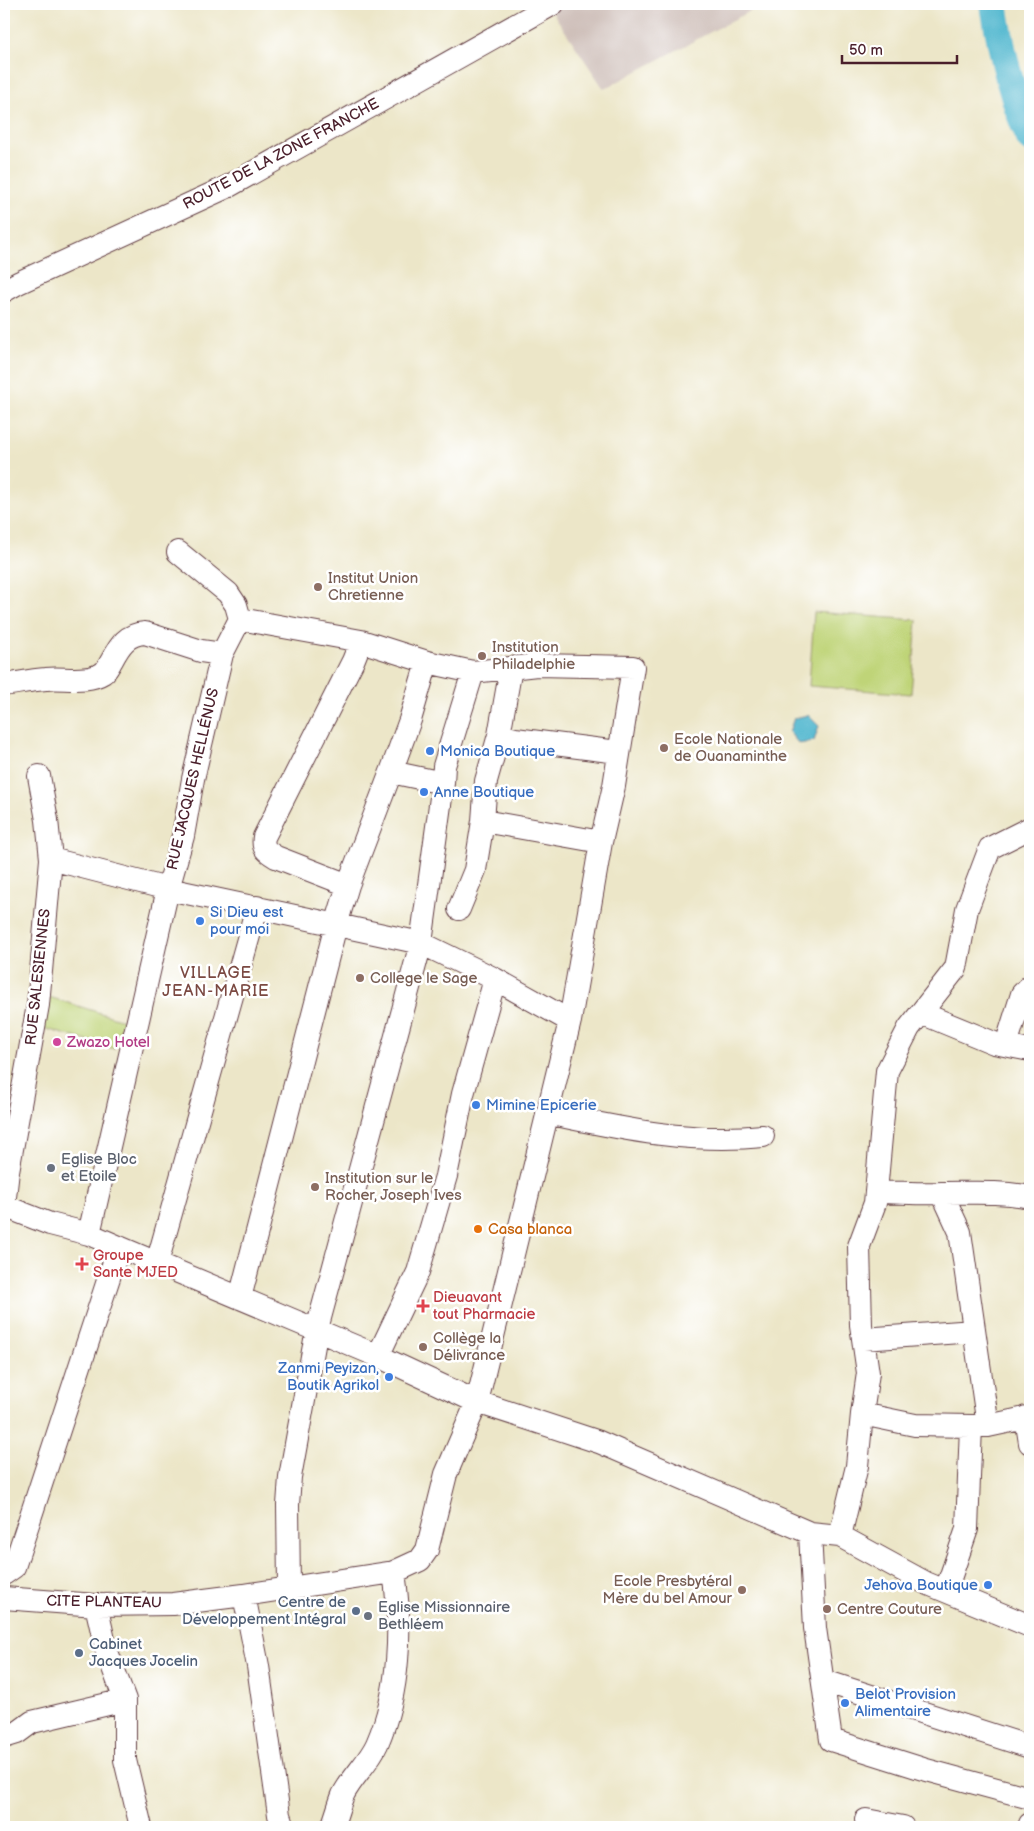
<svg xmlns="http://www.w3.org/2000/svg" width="1034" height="1831" viewBox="0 0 1034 1831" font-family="'Balsamiq Sans',sans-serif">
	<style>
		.industrial { fill: #cfc0ba }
		.green { fill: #bfd478; stroke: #847a52 }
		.water { fill: #51b7cf; stroke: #4e6b7d }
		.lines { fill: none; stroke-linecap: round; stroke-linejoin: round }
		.river { stroke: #51b7cf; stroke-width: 28 }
		.minor-casing { stroke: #623d43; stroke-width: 24 }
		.minor { stroke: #fff; stroke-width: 22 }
		.education-dot { fill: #8d6e63; stroke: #fff; stroke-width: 2 }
		.shop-dot { fill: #3f7fe0; stroke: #fff; stroke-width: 2 }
		.hotel-dot { fill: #d1479c; stroke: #fff; stroke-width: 2 }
		.worship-dot { fill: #6b7280; stroke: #fff; stroke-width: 2 }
		.food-dot { fill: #e8710a; stroke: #fff; stroke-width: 2 }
		.health-dot { fill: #e0444e; stroke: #fff; stroke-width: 2 }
		.service-dot { fill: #5c6f8a; stroke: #fff; stroke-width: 2 }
		.labels { text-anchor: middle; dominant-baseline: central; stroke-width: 5; stroke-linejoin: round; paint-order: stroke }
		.street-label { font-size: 15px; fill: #4a1f2b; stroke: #fff }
		.education-label { font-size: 15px; fill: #785e54; stroke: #fff; text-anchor: start }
		.shop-label { font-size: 15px; fill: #366cbe; stroke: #fff; text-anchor: start }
		.hotel-label { font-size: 15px; fill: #b23c85; stroke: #fff; text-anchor: start }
		.worship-label { font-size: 15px; fill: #5b616d; stroke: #fff; text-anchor: start }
		.food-label { font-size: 15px; fill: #c56008; stroke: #fff; text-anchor: start }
		.health-label { font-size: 15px; fill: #be3a42; stroke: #fff; text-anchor: start }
		.service-label { font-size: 15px; fill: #4e5e75; stroke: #fff; text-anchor: end }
		.neighbourhood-label { font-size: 16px; letter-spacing: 1px; fill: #7b4942; stroke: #fff }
	</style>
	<rect width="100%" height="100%" fill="#fff"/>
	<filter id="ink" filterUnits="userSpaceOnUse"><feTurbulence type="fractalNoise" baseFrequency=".02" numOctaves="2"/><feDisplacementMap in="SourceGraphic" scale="10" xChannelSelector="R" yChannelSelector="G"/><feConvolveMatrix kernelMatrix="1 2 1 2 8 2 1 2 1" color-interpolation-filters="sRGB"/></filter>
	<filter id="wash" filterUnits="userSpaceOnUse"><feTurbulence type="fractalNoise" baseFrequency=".0096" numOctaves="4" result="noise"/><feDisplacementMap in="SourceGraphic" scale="20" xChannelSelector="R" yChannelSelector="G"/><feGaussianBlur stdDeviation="1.12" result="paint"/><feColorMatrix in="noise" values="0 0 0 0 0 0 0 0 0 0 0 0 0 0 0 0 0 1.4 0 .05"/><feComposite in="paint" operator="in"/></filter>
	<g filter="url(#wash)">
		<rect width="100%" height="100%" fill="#ece6c8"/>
		<path class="industrial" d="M547,4h216l-159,85z"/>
		<path class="green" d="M814,612l103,8 -6,74 -102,-8z
			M49,997l74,23 -9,29 -74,-22z"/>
		<path class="water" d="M808,715l11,11 -5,15 -15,3 -10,-12 5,-14z"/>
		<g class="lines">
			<path class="river" d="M994,4c7,45 17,93 36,134"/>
		</g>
	</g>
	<g filter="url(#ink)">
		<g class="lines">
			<defs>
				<path id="minor" d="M4,291l14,-8 211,-97 324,-182
					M178,552l50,41 8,12 4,14
					M427,662l-17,58 -19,52 52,11
					M4,685c14,-2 28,-5 42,-6 17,-2 41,4 57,-6 4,-3 6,-8 9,-13 8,-15 15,-26 33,-27l56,18 21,3
					M499,735l16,4 103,13
					M483,821l118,21
					M51,859l117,30 253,54 74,36 75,42
					M348,885l-72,-28c-10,-6 -14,-9 -12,-20l89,-176 8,-20
					M459,909l16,-39 8,-49 3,-40 13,-46 12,-67
					M921,1013l73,30 36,7
					M1006,1045l16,-51 8,-8
					M547,1113c71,15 143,31 216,23
					M876,1192c22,0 44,2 66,1 30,0 58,-2 88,4
					M942,1193l18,39 28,194
					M4,1206l46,18 39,10 30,13 259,109 99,46 122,40 211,91 30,3 86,47 104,43
					M4,1206l4,-35 30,-166 13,-146 -4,-39 -8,-44
					M89,1234l79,-345 15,-53 10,-57 29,-125 18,-35
					M157,1263l100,-356
					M240,1298l96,-373 12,-40 43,-113
					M863,1339l111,-8
					M378,1356l40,-84 28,-96 17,-82 32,-115
					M862,1414l53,11 56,1h17l42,-9
					M1026,1417l4,26
					M810,1533l5,95 16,112 92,29 107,29
					M840,1536l17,-70 5,-52 6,-41 -7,-48 -2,-79 16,-43 12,-132 22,-43 47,-60 11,-59 23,-61 40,-20
					M4,1574l10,-7 105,-320
					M289,1587l-1,-82 2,-28 27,-148 104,-386 22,-160 1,-17 29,-94
					M946,1590l21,-61 4,-103
					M244,1595l14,71 21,149 4,12
					M4,1598l92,7 77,-1 71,-9 150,-23 26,-12 7,-10 19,-76 31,-72 93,-381 31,-179 13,-56 19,-119 -96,-2 -64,7 -46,-10 -66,-21 -121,-22
					M96,1605l10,44 19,51v60l16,67
					M824,1681l206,66
					M4,1737l13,-4 15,-11 93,-22
					M866,1820l37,7
					M332,1827c4,-10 7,-22 11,-32 9,-18 26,-33 34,-51 23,-53 25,-116 17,-172
					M1029,1827l1,-3"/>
			</defs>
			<use href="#minor" class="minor-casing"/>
			<use href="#minor" class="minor"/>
		</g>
	</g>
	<g class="education-dot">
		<circle cx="318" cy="587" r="5"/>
		<circle cx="482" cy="656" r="5"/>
		<circle cx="664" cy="748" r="5"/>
		<circle cx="360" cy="978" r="5"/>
		<circle cx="315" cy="1187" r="5"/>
		<circle cx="423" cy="1347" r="5"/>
		<circle cx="742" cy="1590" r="5"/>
		<circle cx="827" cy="1609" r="5"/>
	</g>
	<g class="shop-dot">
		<circle cx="430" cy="751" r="5"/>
		<circle cx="424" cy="792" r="5"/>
		<circle cx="200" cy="921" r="5"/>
		<circle cx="476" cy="1105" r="5"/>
		<circle cx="389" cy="1377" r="5"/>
		<circle cx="988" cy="1585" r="5"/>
		<circle cx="845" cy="1703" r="5"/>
	</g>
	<circle class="hotel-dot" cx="57" cy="1042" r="5"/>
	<g class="worship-dot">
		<circle cx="51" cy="1168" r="5"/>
		<circle cx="368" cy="1616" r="5"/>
	</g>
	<circle class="food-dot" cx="478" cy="1229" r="5"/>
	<g class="health-dot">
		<path d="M79.5 1256.5h5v5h5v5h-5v5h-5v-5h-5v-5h5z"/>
		<path d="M420.5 1298.5h5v5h5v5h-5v5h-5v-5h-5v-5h5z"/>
	</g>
	<g class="service-dot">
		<circle cx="356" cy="1611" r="5"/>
		<circle cx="79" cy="1653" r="5"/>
	</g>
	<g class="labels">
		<g class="street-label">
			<text transform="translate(281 154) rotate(-28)">ROUTE DE LA ZONE FRANCHE</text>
			<text transform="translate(193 779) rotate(-77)">RUE JACQUES HELLÉNUS</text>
			<text transform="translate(38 977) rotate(-84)">RUE SALESIENNES</text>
			<text transform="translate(104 1602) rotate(1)">CITE PLANTEAU</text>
		</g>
		<g class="education-label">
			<text x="328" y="578">Institut Union<tspan x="328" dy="17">Chretienne</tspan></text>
			<text x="492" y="647">Institution<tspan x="492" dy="17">Philadelphie</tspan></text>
			<text x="674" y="739">Ecole Nationale<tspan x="674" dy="17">de Ouanaminthe</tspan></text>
			<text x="370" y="978">College le Sage</text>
			<text x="325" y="1178">Institution sur le<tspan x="325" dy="17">Rocher, Joseph Ives</tspan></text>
			<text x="433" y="1338">Collège la<tspan x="433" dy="17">Délivrance</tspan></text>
			<text x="732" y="1581" text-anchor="end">Ecole Presbytéral<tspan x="732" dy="17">Mère du bel Amour</tspan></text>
			<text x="837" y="1609">Centre Couture</text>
		</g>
		<g class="shop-label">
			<text x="440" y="751">Monica Boutique</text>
			<text x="434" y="792">Anne Boutique</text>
			<text x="210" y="912">Si Dieu est<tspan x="210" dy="17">pour moi</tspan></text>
			<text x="486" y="1105">Mimine Epicerie</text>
			<text x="379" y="1368" text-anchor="end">Zanmi Peyizan,<tspan x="379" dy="17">Boutik Agrikol</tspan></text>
			<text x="978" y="1585" text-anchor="end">Jehova Boutique</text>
			<text x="855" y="1694">Belot Provision<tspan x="855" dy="17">Alimentaire</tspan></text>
		</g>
		<g class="hotel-label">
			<text x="67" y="1042">Zwazo Hotel</text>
		</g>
		<g class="worship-label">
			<text x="61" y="1159">Eglise Bloc<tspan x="61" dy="17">et Etoile</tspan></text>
			<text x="378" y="1607">Eglise Missionnaire<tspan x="378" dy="17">Bethléem</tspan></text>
		</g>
		<g class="food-label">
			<text x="488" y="1229">Casa blanca</text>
		</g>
		<g class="health-label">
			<text x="93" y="1255">Groupe<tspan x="93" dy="17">Sante MJED</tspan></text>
			<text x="433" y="1297">Dieuavant<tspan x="433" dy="17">tout Pharmacie</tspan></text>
		</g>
		<g class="service-label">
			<text x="346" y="1602">Centre de<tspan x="346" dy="17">Développement Intégral</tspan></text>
			<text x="89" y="1644" text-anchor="start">Cabinet<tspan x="89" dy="17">Jacques Jocelin</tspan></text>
		</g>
		<g class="neighbourhood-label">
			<text x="216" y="973">VILLAGE<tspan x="216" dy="18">JEAN-MARIE</tspan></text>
		</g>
	</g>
	<rect width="1034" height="1831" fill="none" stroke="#fff" stroke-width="20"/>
	<path d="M842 55v8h115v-8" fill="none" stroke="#4a1f2b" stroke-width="2.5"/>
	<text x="849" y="55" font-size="15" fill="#4a1f2b" stroke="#ffffff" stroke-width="4" paint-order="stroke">50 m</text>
</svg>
